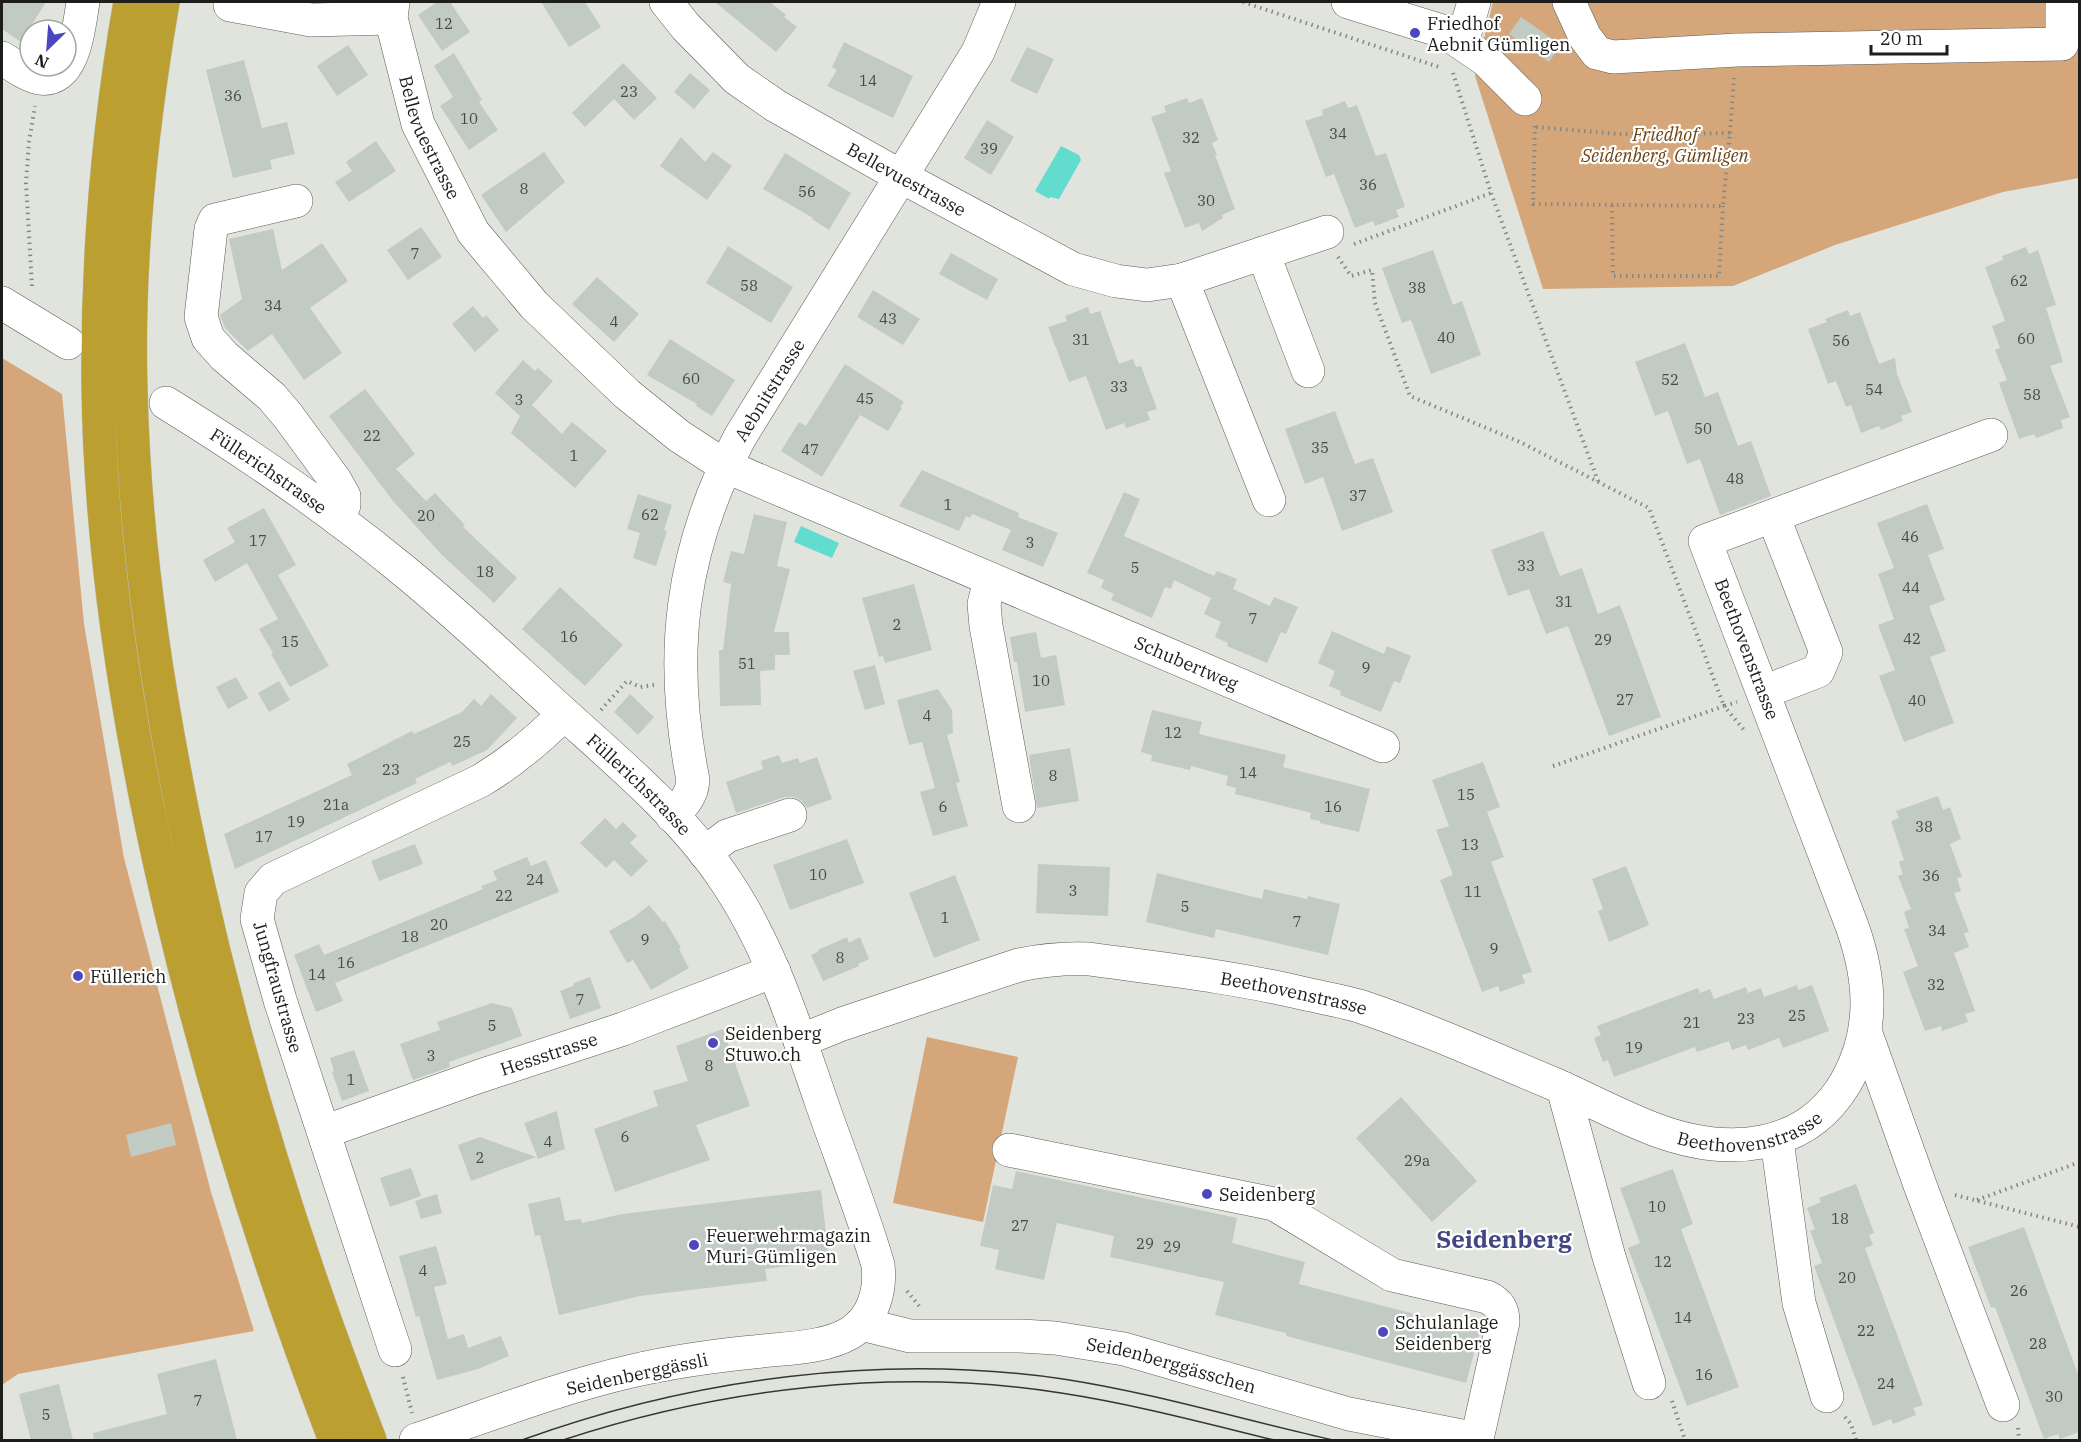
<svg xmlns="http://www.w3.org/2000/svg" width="2081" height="1442" viewBox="0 0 2081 1442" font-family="'IBM Plex Serif',serif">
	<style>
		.green { fill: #d5a67a }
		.water { fill: #63dcd0 }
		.building { fill: #c2cac4 }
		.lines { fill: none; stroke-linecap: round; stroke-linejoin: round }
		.minor-casing { stroke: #5a5d56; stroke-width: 34 }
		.highway-casing { stroke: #c0c0bf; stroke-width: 34 }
		.path { stroke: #858782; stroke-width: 4; stroke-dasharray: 1.5 4.5; stroke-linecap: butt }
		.minor { stroke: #fff; stroke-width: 33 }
		.highway { stroke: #bba031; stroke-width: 33 }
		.tram { stroke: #363733; stroke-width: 1.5 }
		.poi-dot { fill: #4b48be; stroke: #fff; stroke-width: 2 }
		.labels { text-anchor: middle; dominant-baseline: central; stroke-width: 4.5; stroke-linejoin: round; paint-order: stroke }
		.number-label { font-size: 15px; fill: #464945 }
		.poi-label { font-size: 18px; fill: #1d1e1b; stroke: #fff; text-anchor: start }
		.park-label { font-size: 18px; font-style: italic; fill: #6d4313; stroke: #fff }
		.street-label { font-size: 18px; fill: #1d1e1b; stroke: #fff }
		.district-label { font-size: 24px; font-weight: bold; fill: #424783; stroke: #fff }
	</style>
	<rect width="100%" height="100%" fill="#e1e4dc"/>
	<path class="green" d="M1493,2h586v176l-76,14 -168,53 -102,41 -190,3 -68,-213z
		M2,358l60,36 22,230 40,234 87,334 43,139 -236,43 -16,11z
		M927,1037l91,20 -35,165 -90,-19z"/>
	<path class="water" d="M1061,146l18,9 2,5 -22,39 -9,-2 -1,2 -14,-8z
		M801,526l38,17 -7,15 -38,-16z"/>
	<path class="building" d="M2,2h44l-25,40 -19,-13z
		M437,2h13l20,30 -28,19 -24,-36z
		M541,2h44l16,25 -32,20z
		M715,2h55l16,13 -2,2 13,10 -21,25z
		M1521,17l40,28 -12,17 -40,-28z
		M844,42l69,34 -20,42 -66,-32 10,-16 -5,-3z
		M348,45l20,30 -31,21 -20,-30z
		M1027,47l27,12 -17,35 -27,-13z
		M454,53l28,47 -3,2 19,28 -29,20 -29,-44 13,-9 -19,-31z
		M244,60l18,68 25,-6 8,32 -25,6 2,9 -39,9 -27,-108z
		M623,63l34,35 -23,22 -20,-21 -29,28 -13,-14z
		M690,73l20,17 -16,19 -20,-17z
		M1187,98l2,5 13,-5 16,42 -6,3 5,12h-2l20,54 -13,6 1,3 -21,13 -3,-8 -14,5 -21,-55 7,-2 -20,-54 15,-5 -2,-6z
		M1345,101l3,7 9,-3 19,51 10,-3 19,54 -9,3 3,7 -24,9 -2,-5 -18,7 -21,-54 -8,3 -21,-56 18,-6 -1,-5z
		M987,120l27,17 -23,38 -27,-17z
		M681,137l24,25 8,-10 19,14 -25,34 -47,-34z
		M376,141l20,30 -47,31 -14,-20 17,-11 -6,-9z
		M544,152l21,30 -59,50 -25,-37z
		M785,153l66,40 -22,37 -17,-11 1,-1 -50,-29z
		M421,227l21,30 -34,23 -21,-30z
		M273,229l9,41 40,-27 26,38 -38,27 32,45 -38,27 -32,-46 -24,17 -23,-23 -5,-13 22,-16 -13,-60z
		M728,246l65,41 -22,36 -65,-40z
		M2026,247l3,7 9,-4 18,55 -10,3 17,54 -13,4 20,51 -9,3 2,8 -27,10 -2,-4 -15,5 -20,-56 8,-3 -12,-30 5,-2 -8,-22 13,-5 -20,-54 18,-7 -1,-4z
		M1433,250l20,55 9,-4 19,54 -50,19 -20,-54 -9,3 -20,-55z
		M951,253l47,26 -11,21 -48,-26z
		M597,277l42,37 -25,28 -42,-38z
		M873,290l47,29 -17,26 -46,-28z
		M473,306l10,12 3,-3 13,15 -24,22 -23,-28z
		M1088,307l2,7 10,-3 19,53 14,-5 3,8 5,-1 16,43 -10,3 3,8 -24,8 -2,-5 -18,7 -20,-54 -17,6 -21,-55 19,-6 -2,-5z
		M1848,310l2,6 10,-4 19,52 16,-6 2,16 15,38 -11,4 2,5 -22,9 -2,-4 -18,7 -10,-28 -5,2 -10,-26 -8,3 -20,-55 19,-7 -2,-3z
		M670,339l65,41 -23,36 -16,-10 1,-2 -50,-29z
		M1685,343l20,54 13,-5 20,54 13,-5 20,55 -51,19 -20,-56 -13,5 -19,-53 -13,5 -20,-54z
		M523,360l12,11 3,-3 15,13 -21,24 30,29 10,-12 35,29 -32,37 -64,-55 9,-17 -25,-23z
		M845,364l59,38 -4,5 2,1 -14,23 -28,-16 -38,62 -41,-26 18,-29 7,4z
		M365,389l50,65 -19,15 30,32 9,-8 30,32 -2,2 54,51 -23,25 -52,-48 -49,-54 -64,-85z
		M1335,411l20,53 18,-6 20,54 -51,19 -19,-54 -18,7 -20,-55z
		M922,470l97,43 -1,4 40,16 -15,34 -41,-17 9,-20 -39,-16 -2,4 -4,-2 -7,15 -60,-25z
		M1124,492l16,7 -16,37 90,40 3,-5 20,8 -4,10 37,17 4,-9 24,10 -12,27 -5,-2 -14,31 -40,-17 1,-3 -13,-6 6,-15 -17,-8 7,-16 -37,-18 -3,9 -6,-2 -13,31 -41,-18 3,-6 -13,-6 3,-8 -17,-7z
		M638,494l34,11 -8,25 3,1 -11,35 -23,-8 7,-25 -13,-4z
		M1927,504l17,45 -16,6 17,45 -16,6 17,45 -16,6 24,66 -50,19 -25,-66 16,-6 -17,-45 16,-6 -16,-45 16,-6 -17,-45z
		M264,508l32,57 -18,10 51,91 -39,21 -19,-33 2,-1 -14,-24 19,-10 -31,-56 -32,19 -12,-22 32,-18 -8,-14z
		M754,514l33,8 -10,44 13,3 -16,63h15l1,23h-15v15l-15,1 1,34 -41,1 -1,-56h4l8,-66 -8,-2 8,-31 13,3z
		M1543,531l17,45 22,-8 16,46 22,-9 41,112 -52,19 -41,-110 -22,8 -17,-45 -21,7 -17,-46z
		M914,584l18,66 -47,13 -2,-7 -4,1 -17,-59z
		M560,587l63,58 -38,41 -63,-57z
		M1332,631l52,23 3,-8 24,10 -11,27 -6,-2 -13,31 -41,-17 1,-4 -12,-5 6,-15 -17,-8z
		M1036,632l5,26 15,-3 9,50 -40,7 -8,-50h-3l-4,-25z
		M875,665l10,39 -20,6 -12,-39z
		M236,677l12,21 -20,11 -12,-22z
		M279,681l11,19 -21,12 -11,-19z
		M938,689l14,21 1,23 -6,2 13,47 -4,1 12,43 -35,10 -13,-44 15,-4 -13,-46 -13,3 -12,-45z
		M491,694l26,24 -30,32 -35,16 -2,-4 -35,17 2,4 -182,86 -11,-35 128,-59 -5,-11 65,-33 2,3 48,-22 12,-13 7,7z
		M630,694l24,23 -16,18 -24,-23z
		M1152,710l50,12 -3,12 87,21 -3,12 87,22 -11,43 -39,-9v-2l-10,-2 1,-6 -76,-19 1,-6 -10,-3 2,-9 -37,-10 -1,4 -39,-9 1,-6 -11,-3z
		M1070,748l9,53 -42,7 -8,-53z
		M779,755l3,8 16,-5 2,5 17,-6 15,42 -25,9 -5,-7 -8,-4h-9l-49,16 -10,-31 37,-13 -2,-8z
		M1483,762l17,45 -13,5 17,45 -13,5 41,110 -10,3 3,8 -25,9 -2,-6 -16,6 -42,-112 13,-5 -17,-45 13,-4 -17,-46z
		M1938,796l5,14 7,-3 11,32 -11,5 12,33 -5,1 4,13 -7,2 15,39 -5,1 5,14 -15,6 21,58 -10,3 3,8 -26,9 -1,-5 -16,5 -22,-59 15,-6 -14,-37 5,-1 -5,-16 7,-3 -13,-33 5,-2 -4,-12 5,-2 -13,-39 8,-3 -3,-7z
		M605,818l11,11 7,-7 14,14 -7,7 18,18 -17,16 -17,-17 -8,8 -26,-25z
		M847,839l17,44 -74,27 -17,-45z
		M415,844l8,20 -44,17 -8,-20z
		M527,857l4,9 15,-6 13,32 -224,91 8,18 -27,11 -22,-57 25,-11 5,11 159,-66 -2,-3 16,-6 -4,-9z
		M1038,864l72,3 -2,49 -72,-3z
		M1626,866l23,59 -40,17 -11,-31 5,-2 -11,-30z
		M1157,873l105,26 2,-10 43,10 1,-3 32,8 -12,51 -112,-26 -2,9 -68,-16z
		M955,875l25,65 -46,18 -25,-65z
		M649,905l14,17 2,-1 16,27 -2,1 10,19 -38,22 -18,-30 -6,3 -18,-32 25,-14z
		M847,937l2,6 11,-6 9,22 -11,5 1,2 -36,15 -12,-26 7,-3v-2z
		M590,977l11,31 -31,11 -10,-28 13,-5 1,-3z
		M1797,985l1,5 14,-5 17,46 -46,17 -4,-10 -31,12 -2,-5 -14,5 -3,-9 -32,11 -2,-5 -81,30 -6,-17 -5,2 -9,-24 7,-3 -4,-9 101,-38 2,5 10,-4 4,10 32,-12 2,6 13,-5 3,9z
		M492,1003l20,5 10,28 -73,26 1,5 -37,13 -13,-36 40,-14 -3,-8z
		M723,1029l27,77 -54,19 14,35 -95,32 -21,-63 64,-23 -5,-15 35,-10 -12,-35z
		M354,1050l15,41 -27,10 -10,-29 2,-1 -4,-13z
		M1401,1097l76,84 -45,41 -76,-84z
		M557,1111l8,38 -27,10 -14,-36z
		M171,1123l5,22 -45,12 -5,-22z
		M480,1137l56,20 -65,24 -13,-36z
		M411,1168l10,28 -31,11 -10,-29z
		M1673,1169l20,55 -12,5 58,158 -52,19 -59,-158 12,-5 -20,-55z
		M1016,1171l221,47 -5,25 73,19 -6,22 181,47 -14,52 -180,-47v-3l-71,-18 9,-33 -114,-25 4,-21 -57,-13 -13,57 -49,-11 4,-19 -19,-4 13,-61 19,4z
		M1856,1184l18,49 -5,2 4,10 -8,3 58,157 -10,3 3,7 -23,9 -2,-5 -18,7 -59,-160 8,-3 -12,-32 5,-2 -8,-21 14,-6 -2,-4z
		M821,1190l8,71 -64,8 2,12 -127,15 -81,19 -19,-80 -5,1 -7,-32 32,-7 5,24 16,-2 1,4 40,-9z
		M437,1194l5,19 -21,6 -6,-18z
		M2024,1227l55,150v55l-19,7 -2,-5 -14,5 -49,-132 -4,1 -23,-61z
		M436,1246l11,38 -13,3 14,52 16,-5 4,14 33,-12 8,20 -31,13 -41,11 -18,-64 -3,1 -17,-61z
		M216,1359l21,81h-143l-1,-7 74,-19 -10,-40z
		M59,1384l14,56h-42l-12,-46z"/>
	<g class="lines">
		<defs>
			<g id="minor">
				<path d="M231,2l-1,3 81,15 80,-2"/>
				<path id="s1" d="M393,2l-2,16 27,106 55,108 61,73 93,89 52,42 46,30 658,280"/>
				<path id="s2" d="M666,2l20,25 51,52 39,27 126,71 171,92 43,12 31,4 35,-5 145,-48"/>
				<path d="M1348,2l97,30 21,-3 8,-27"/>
				<path d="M1569,2l16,35 12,16 16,4 124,-7 325,-6v-42"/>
				<path d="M1445,32l41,28 39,39"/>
				<path d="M2,58c11,7 24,17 37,20 36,6 40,-53 44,-76"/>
				<path d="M296,201l-81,19 -4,9 -10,88 7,21 16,18 48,41 16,19 47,64 9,16v9l-6,14"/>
				<path d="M1263,253l45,118"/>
				<path d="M1182,280l87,220"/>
				<path d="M2,303l66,40"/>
				<path id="s3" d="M166,403c81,50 159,103 232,163 56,45 108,95 161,143 55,50 119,103 162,165 48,68 73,149 100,227 19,55 41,109 57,164 3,26 -5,54 -28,68 -27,16 -66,15 -97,19 -40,4 -82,10 -121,19 -74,17 -145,45 -216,69"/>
				<path d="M990,580l-6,24 2,22 33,180"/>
				<path d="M1764,692l54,-21 8,-19 -53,-136"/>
				<path id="s4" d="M672,816c11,-11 20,-20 21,-36 -25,-125 -13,-229 47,-343l238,-385 21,-50"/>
				<path d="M705,853l22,-17 63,-21"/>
				<path d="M1865,1031l55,154 83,220"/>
				<path id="s5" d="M800,1041l42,-17 177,-59c24,-5 46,-7 70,-6 73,10 146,18 217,35 18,4 36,7 53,12 66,22 130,51 195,78 34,15 67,33 102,46 70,26 149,22 190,-48 29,-51 25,-103 6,-156l-147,-385 286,-106"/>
				<path d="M1563,1088l46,169 40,126"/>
				<path id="s6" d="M324,1132l156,-56 143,-47 151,-58"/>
				<path d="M1777,1140l22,163 28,93"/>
				<path id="s7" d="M861,1324l49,12h111l34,2 69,11 225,65 128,25 26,-117c0,-13 -4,-19 -16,-25l-95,-22 -118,-71 -265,-54"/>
				<path d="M395,1350l-115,-350 -23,-81 4,-26 12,-14 207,-98c32,-19 58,-41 84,-67"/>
			</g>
			<path id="highway" d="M130,2c-22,126 -33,254 -32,382 2,175 31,350 71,520 43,183 99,361 166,536
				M163,2c-22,128 -36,259 -32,390 4,163 30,324 65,483 43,193 102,382 174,565"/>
		</defs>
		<use href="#minor" class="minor-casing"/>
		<use href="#highway" class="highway-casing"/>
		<path class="path" d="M1243,2l199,66
			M1453,73l38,120 107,288
			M1535,126l-2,78 190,2 7,-73 -112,1 -82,-7
			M1730,133l4,-55
			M1612,205l1,71h106l4,-70
			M1354,244l137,-51
			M1338,257l13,19 21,-6 3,33 35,93 110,46 129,66 75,198 13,-4
			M32,286l-6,-103 3,-41 6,-36
			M601,710l26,-29 13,6 14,-2
			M1553,766l171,-60 20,24
			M1955,1195l125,32
			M1977,1200l103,-38
			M907,1291l12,15
			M403,1377l9,36
			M1672,1401l13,39
			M1845,1417l6,7 5,16
			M2018,1428l1,12"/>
		<use href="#minor" class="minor"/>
		<use href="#highway" class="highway"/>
		<path class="tram" d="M522,1440c171,-62 361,-87 541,-61 91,14 180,41 270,61
			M563,1440c159,-52 332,-73 498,-47 72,11 143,30 213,47"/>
	</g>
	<g class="poi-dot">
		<circle cx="1415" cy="33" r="6"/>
		<circle cx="78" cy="976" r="6"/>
		<circle cx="713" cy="1043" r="6"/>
		<circle cx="1207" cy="1194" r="6"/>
		<circle cx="694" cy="1245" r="6"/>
		<circle cx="1383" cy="1332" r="6"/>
	</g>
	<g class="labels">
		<g class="number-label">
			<text x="444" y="23">12</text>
			<text x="868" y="80">14</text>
			<text x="629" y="91">23</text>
			<text x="233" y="95">36</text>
			<text x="469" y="118">10</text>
			<text x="1338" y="133">34</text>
			<text x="1191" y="137">32</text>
			<text x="989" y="148">39</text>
			<text x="1368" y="184">36</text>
			<text x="524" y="188">8</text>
			<text x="807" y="191">56</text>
			<text x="1206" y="200">30</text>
			<text x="415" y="253">7</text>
			<text x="2019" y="280">62</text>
			<text x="749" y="285">58</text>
			<text x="1417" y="287">38</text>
			<text x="273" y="305">34</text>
			<text x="888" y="318">43</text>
			<text x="614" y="321">4</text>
			<text x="1446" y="337">40</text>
			<text x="2026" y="338">60</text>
			<text x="1081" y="339">31</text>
			<text x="1841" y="340">56</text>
			<text x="691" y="378">60</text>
			<text x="1670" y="379">52</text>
			<text x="1119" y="386">33</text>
			<text x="1874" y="389">54</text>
			<text x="2032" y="394">58</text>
			<text x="865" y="398">45</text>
			<text x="519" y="399">3</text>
			<text x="1703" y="428">50</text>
			<text x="372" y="435">22</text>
			<text x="1320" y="447">35</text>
			<text x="810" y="449">47</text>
			<text x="574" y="455">1</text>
			<text x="1735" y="478">48</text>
			<text x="1358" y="495">37</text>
			<text x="948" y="504">1</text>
			<text x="650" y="514">62</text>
			<text x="426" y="515">20</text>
			<text x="1910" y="536">46</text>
			<text x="258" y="540">17</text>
			<text x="1030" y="542">3</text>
			<text x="1526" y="565">33</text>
			<text x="1135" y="567">5</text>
			<text x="485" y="571">18</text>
			<text x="1911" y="587">44</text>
			<text x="1564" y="601">31</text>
			<text x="1253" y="618">7</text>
			<text x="897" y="624">2</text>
			<text x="569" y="636">16</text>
			<text x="1912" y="638">42</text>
			<text x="1603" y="639">29</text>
			<text x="290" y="641">15</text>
			<text x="747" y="663">51</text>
			<text x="1366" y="667">9</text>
			<text x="1041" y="680">10</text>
			<text x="1625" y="699">27</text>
			<text x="1917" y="700">40</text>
			<text x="927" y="715">4</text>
			<text x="1173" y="732">12</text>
			<text x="462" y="741">25</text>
			<text x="391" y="769">23</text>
			<text x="1248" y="772">14</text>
			<text x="1053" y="775">8</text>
			<text x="1466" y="794">15</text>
			<text x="336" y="804">21a</text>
			<text x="943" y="806">6</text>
			<text x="1333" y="806">16</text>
			<text x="296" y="821">19</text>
			<text x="1924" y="826">38</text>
			<text x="264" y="836">17</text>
			<text x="1470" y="844">13</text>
			<text x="818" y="874">10</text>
			<text x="1931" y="875">36</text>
			<text x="535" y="879">24</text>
			<text x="1073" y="890">3</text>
			<text x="1473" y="891">11</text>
			<text x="504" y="895">22</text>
			<text x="1185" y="906">5</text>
			<text x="945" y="917">1</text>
			<text x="1297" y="921">7</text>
			<text x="439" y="924">20</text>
			<text x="1937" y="930">34</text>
			<text x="410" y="936">18</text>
			<text x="645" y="939">9</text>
			<text x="1494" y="948">9</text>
			<text x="840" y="957">8</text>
			<text x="346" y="962">16</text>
			<text x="317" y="974">14</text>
			<text x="1936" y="984">32</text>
			<text x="580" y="999">7</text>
			<text x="1797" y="1015">25</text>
			<text x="1746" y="1018">23</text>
			<text x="1692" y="1022">21</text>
			<text x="492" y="1025">5</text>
			<text x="1634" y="1047">19</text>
			<text x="431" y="1055">3</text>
			<text x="709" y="1065">8</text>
			<text x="351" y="1079">1</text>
			<text x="625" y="1136">6</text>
			<text x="548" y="1141">4</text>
			<text x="480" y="1157">2</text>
			<text x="1417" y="1160">29a</text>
			<text x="1657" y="1206">10</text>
			<text x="1840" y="1218">18</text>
			<text x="1020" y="1225">27</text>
			<text x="1145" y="1243">29</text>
			<text x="1172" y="1246">29</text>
			<text x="1663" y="1261">12</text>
			<text x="423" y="1270">4</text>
			<text x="1847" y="1277">20</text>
			<text x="2019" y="1290">26</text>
			<text x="1683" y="1317">14</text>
			<text x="1866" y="1330">22</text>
			<text x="2038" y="1343">28</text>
			<text x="1704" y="1374">16</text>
			<text x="1886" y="1383">24</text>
			<text x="2054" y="1396">30</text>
			<text x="198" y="1400">7</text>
			<text x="46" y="1414">5</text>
		</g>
		<g class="poi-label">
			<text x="1427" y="23">Friedhof<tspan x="1427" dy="21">Aebnit Gümligen</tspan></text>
			<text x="90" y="976">Füllerich</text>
			<text x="725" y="1033">Seidenberg<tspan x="725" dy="21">Stuwo.ch</tspan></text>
			<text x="1219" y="1194">Seidenberg</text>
			<text x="706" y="1235">Feuerwehrmagazin<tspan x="706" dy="21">Muri-Gümligen</tspan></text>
			<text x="1395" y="1322">Schulanlage<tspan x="1395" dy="21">Seidenberg</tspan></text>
		</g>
		<g class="park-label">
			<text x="1665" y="134">Friedhof<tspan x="1665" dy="21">Seidenberg, Gümligen</tspan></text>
		</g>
		<g class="street-label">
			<text stroke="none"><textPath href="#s1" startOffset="142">Bellevuestrasse</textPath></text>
			<text stroke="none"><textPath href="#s2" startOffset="302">Bellevuestrasse</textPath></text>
			<text stroke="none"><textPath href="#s4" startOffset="452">Aebnitstrasse</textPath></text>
			<text stroke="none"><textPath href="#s3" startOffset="123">Füllerichstrasse</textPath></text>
			<text transform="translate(1747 649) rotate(69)">Beethovenstrasse</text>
			<text stroke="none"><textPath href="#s1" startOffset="1094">Schubertweg</textPath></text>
			<text stroke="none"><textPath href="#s3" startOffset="609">Füllerichstrasse</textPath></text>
			<text transform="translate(278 987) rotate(74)">Jungfraustrasse</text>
			<text stroke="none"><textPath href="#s5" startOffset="510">Beethovenstrasse</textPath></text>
			<text stroke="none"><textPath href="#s6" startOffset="238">Hessstrasse</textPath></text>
			<text stroke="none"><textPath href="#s5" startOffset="996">Beethovenstrasse</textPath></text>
			<text stroke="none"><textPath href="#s7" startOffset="315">Seidenberggässchen</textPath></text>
			<text transform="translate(637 1374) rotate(-12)">Seidenberggässli</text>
		</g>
		<g class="district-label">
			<text x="1504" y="1239">Seidenberg</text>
		</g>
	</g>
	<rect width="2081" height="1442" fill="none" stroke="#1d1e1b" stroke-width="6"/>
	<g transform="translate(48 48) rotate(205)"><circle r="28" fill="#ffffff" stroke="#a5a5a4" stroke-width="1.5"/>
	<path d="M0-4.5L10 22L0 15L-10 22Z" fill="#4b48be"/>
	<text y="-9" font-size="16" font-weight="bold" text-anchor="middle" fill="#1d1e1b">N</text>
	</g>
	<path d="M1871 45v9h76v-9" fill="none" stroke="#1d1e1b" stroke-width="3"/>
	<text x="1880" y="45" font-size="18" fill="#1d1e1b" stroke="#ffffff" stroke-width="4.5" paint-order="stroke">20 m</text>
</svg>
